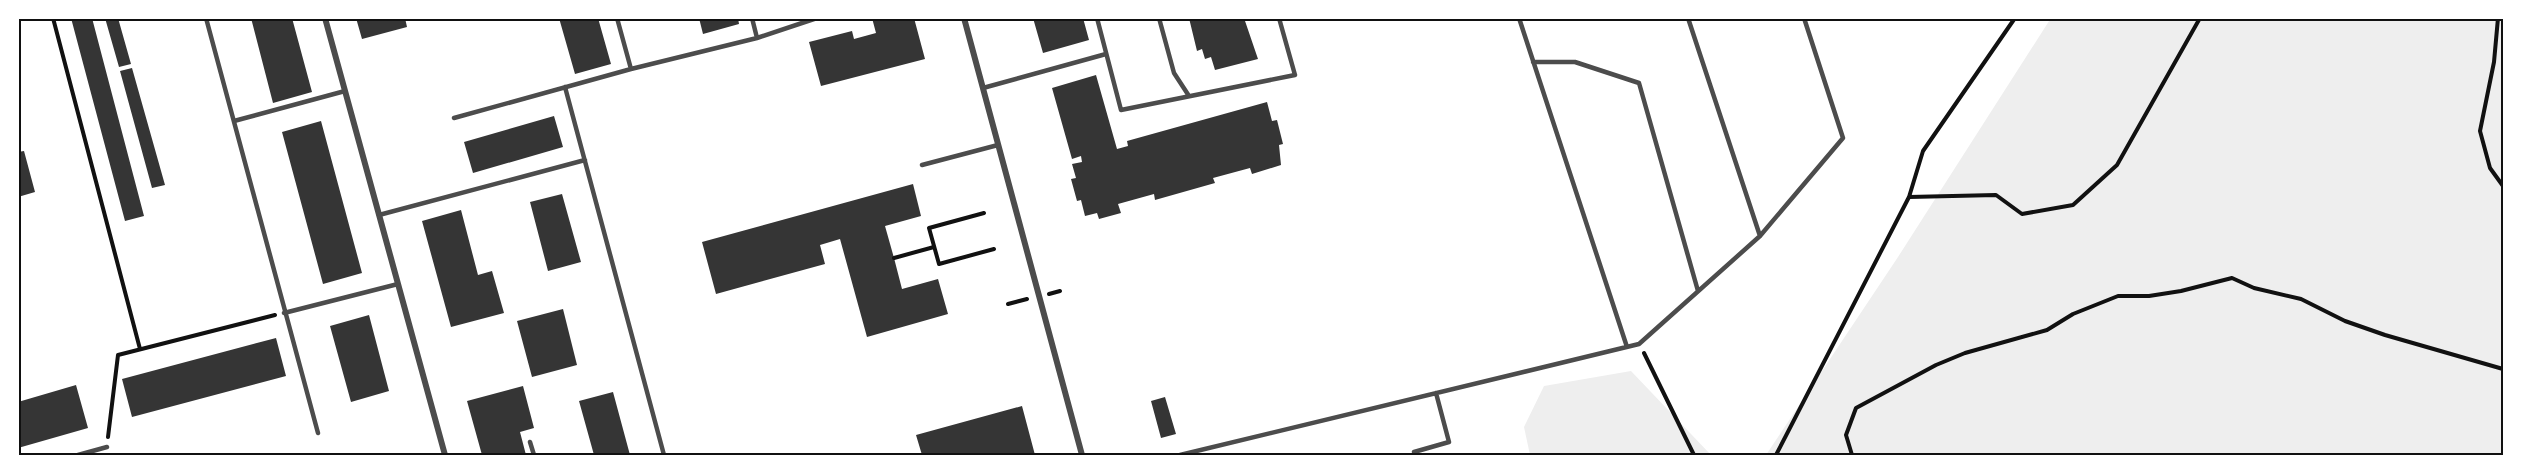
<svg xmlns="http://www.w3.org/2000/svg" width="2521" height="473" viewBox="0 0 2521 473" font-family="'Golos Text',sans-serif">
	<style>
		.green { fill: #eee }
		.building { fill: #353535 }
		.lines { fill: none; stroke-linecap: round; stroke-linejoin: round }
		.path { stroke: #111; stroke-width: 4 }
		.service { stroke: #4c4c4c; stroke-width: 4.5 }
		.minor { stroke: #4c4c4c; stroke-width: 6 }
		.neatline { fill: none; stroke: #111; stroke-width: 2 }
	</style>
	<rect width="100%" height="100%" fill="#fff"/>
	<path class="green" d="M2051,18h452v437h-737l132,-198z
		M1631,371l80,84h-181l-6,-28 20,-41z"/>
	<path class="building" d="M71,18h21l52,198 -19,5z
		M105,18h13l13,46 -12,3z
		M251,18h41l20,74 -39,11z
		M356,18h49l2,9 -45,12z
		M559,18h39l13,46 -36,10z
		M699,18h39l1,6 -36,10z
		M872,18h42l11,41 -104,27 -12,-44 43,-11 2,8 22,-6z
		M1033,18h50l6,22 -46,13z
		M1189,18h55l14,41 -43,11 -4,-13 -6,2 -3,-10 -5,2z
		M132,68l33,117 -13,3 -32,-117z
		M1096,75l21,74 11,-3 -1,-5 140,-39 5,19 5,-1 6,24 -4,1 2,20 -29,9 -2,-6 -37,10 2,5 -60,17 -1,-6 -36,10 3,9 -22,6 -2,-6 -12,3 -4,-16 -4,1 -6,-22 5,-1 -4,-14 10,-2 -1,-6 -9,3 -20,-71z
		M554,116l9,31 -90,26 -9,-31z
		M321,121l41,152 -39,11 -41,-152z
		M24,151l11,41 -17,5v-45z
		M913,184l8,32 -36,10 9,32 8,31 36,-10 10,35 -81,23 -27,-98 -20,6 5,19 -109,30 -14,-52z
		M562,194l19,68 -33,9 -18,-69z
		M461,210l17,65 14,-4 12,42 -53,14 -29,-106z
		M563,309l14,56 -45,12 -15,-56z
		M369,315l20,76 -38,11 -21,-76z
		M276,338l10,38 -154,41 -10,-38z
		M76,385l12,43 -70,20v-46z
		M523,386l11,42 -14,4 6,23h-44l-15,-54z
		M613,392l17,63h-36l-15,-54z
		M1165,397l11,37 -15,4 -10,-37z
		M1022,406l13,49h-113l-6,-20z"/>
	<g class="lines">
		<path class="path" d="M53,18l87,331
			M2498,18l-4,44 -14,69 10,37 13,18
			M1909,197l87,-2 26,19 51,-9 44,-40 83,-147
			M984,213l-55,15 10,36 55,-15
			M894,258l40,-11
			M1049,294l11,-3
			M1008,304l19,-5
			M1644,353l50,102
			M108,437l10,-82 157,-40
			M1776,455l133,-258 14,-46 92,-133
			M1852,455l-6,-20 10,-27 80,-43 29,-12 82,-23 26,-16 45,-18h31l32,-5 51,-13 22,10 47,11 44,22 40,14 118,34"/>
		<path class="service" d="M206,18l112,415
			M617,18l14,51
			M752,18l5,20
			M1097,18l24,92 174,-35 -16,-57
			M1159,18l15,55 15,23
			M1519,18l108,329
			M1688,18l72,218
			M1533,62h42l64,21 59,208
			M565,87l99,368
			M983,88l123,-34
			M454,118l177,-49 126,-31 60,-20
			M234,121l111,-30
			M922,165l76,-20
			M379,215l206,-55
			M284,313l114,-29
			M530,442l4,13
			M1414,452l35,-10 -13,-49
			M78,455l29,-8
			M1180,455l459,-111 121,-108 83,-98 -39,-120"/>
		<path class="minor" d="M325,18l120,437
			M964,18l118,437"/>
	</g>
	<rect width="2521" height="473" fill="none" stroke="#ffffff" stroke-width="39"/>
	<rect x="20" y="20" width="2482" height="434" class="neatline"/>
</svg>
